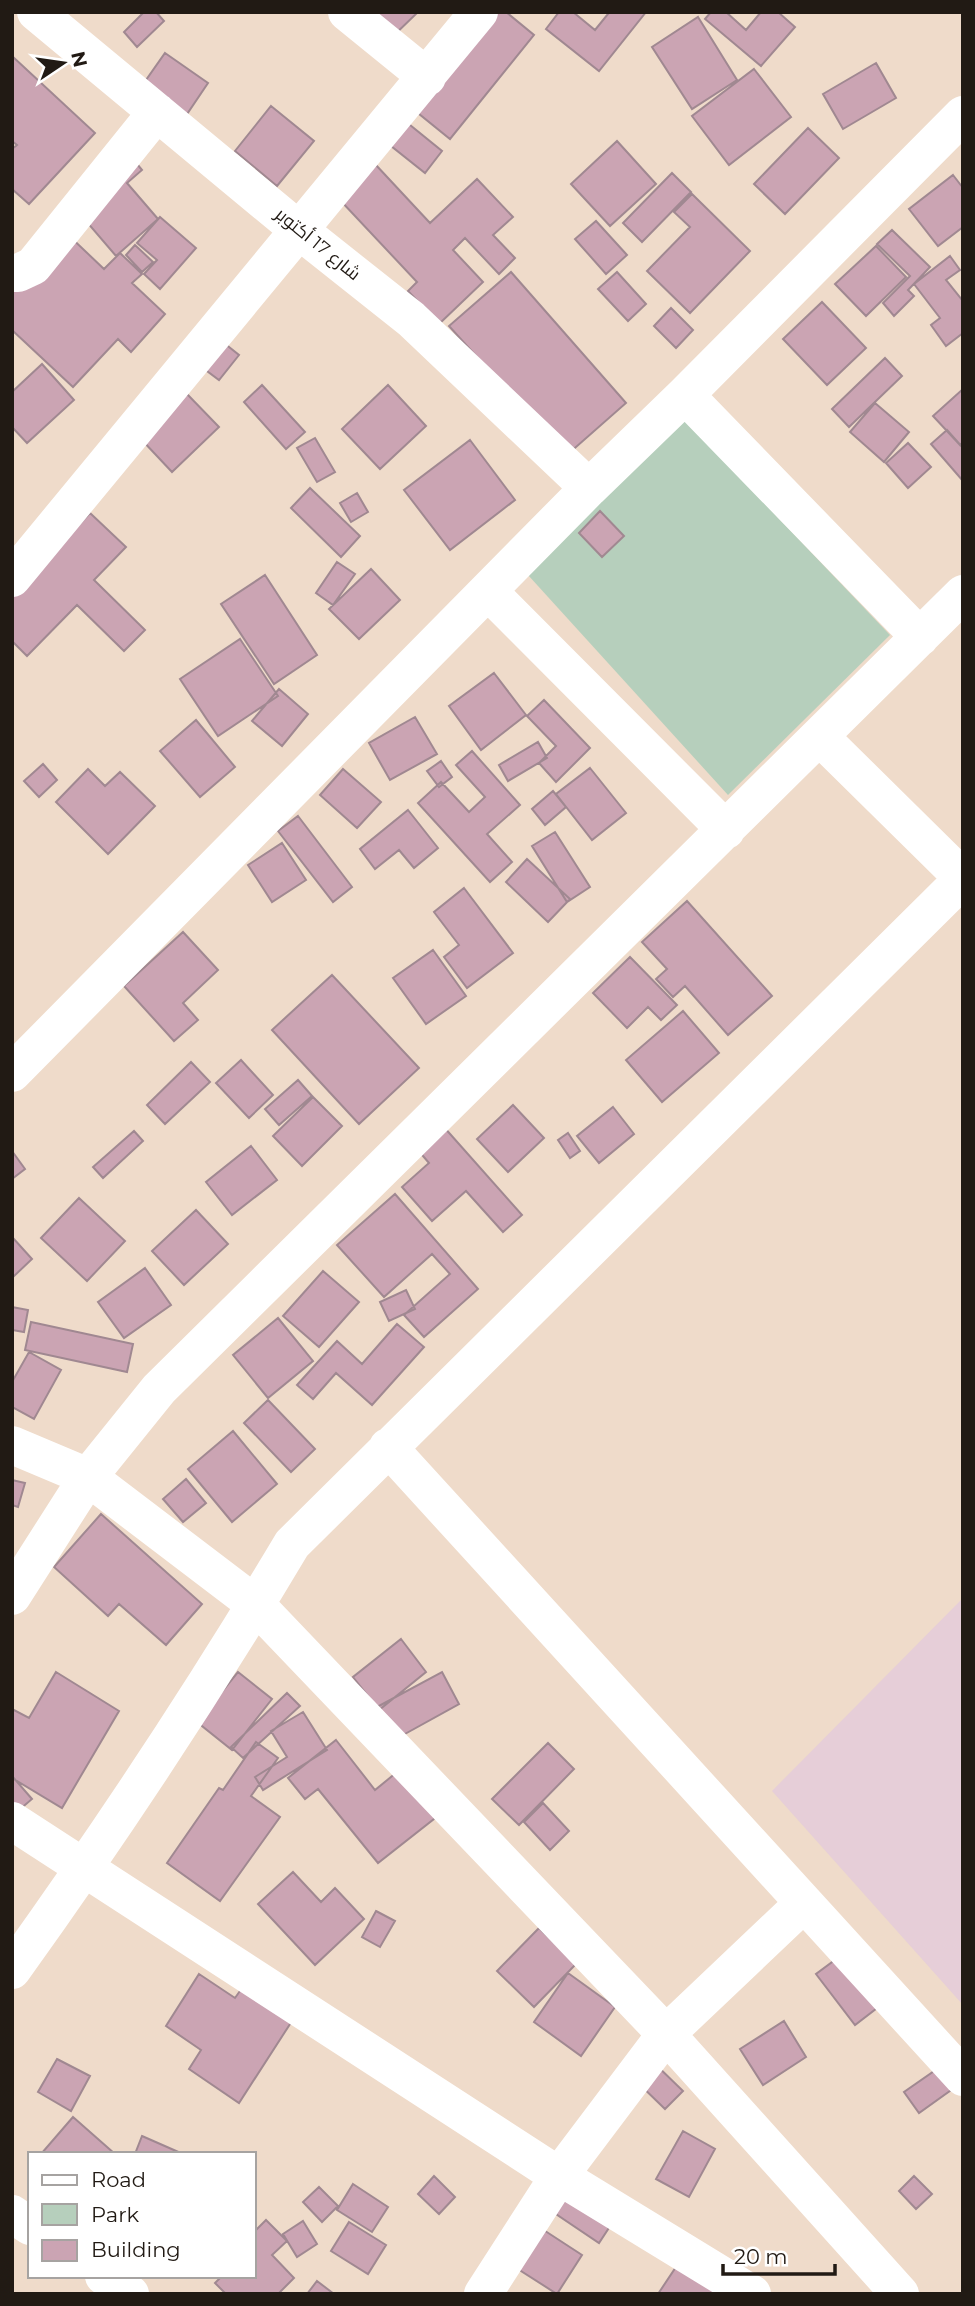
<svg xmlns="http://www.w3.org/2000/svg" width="975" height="2306" viewBox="0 0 975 2306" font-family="Montserrat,Cairo,sans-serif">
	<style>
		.medical { fill: #e6ced8 }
		.green { fill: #b6cfbc }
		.building { fill: #cba4b3; stroke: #a08891; stroke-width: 2 }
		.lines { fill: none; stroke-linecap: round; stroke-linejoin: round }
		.street { stroke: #fff; stroke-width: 38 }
		.labels { text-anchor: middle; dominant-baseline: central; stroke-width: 6; stroke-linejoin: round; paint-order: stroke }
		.street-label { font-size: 18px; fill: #211a14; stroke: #fff }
	</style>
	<rect width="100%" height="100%" fill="#efdbca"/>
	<path class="medical" d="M963,1598v407l-191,-214z"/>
	<path class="green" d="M683,418l207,217 -162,160 -200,-220z"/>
	<path class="building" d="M144,12h12l8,9 -27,26 -13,-15z
		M360,12h58l-31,30z
		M490,12h16l28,23 -84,104 -37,-30z
		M559,12h14l22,18 13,-16 -3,-2h41l-47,59 -53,-42z
		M711,12h15l20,18 15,-18h17l17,15 -34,39 -56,-47z
		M698,17l39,63 -45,29 -40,-62z
		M165,53l43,30 -25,37 -44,-30z
		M12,56l83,77 -66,71 -17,-15v-40l5,-4 -5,-4z
		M876,63l20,35 -53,31 -20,-35z
		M754,69l37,48 -62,48 -37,-49z
		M271,106l43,35 -37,45 -42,-35z
		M394,112l48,39 -17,22 -49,-39z
		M808,128l31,30 -54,56 -31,-30z
		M617,141l39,43 -46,42 -39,-42z
		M132,158l10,12 -15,13 31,36 -42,37 -30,-35z
		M375,164l55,59 47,-44 36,38 -20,18 22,23 -16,16 -34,-36 -12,12 30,32 -44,42 -31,-33 9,-9 -78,-83z
		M672,173l19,19 -49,50 -19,-19z
		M953,175l10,13v39l-25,19 -29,-37z
		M692,194l58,57 -60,62 -43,-42 43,-44 -16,-15z
		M160,217l36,31 -36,41 -16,-15 13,-14 -20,-17z
		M596,221l31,34 -21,19 -31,-35z
		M63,230l41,39 16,-16 22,21 -10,9 33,31 -34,38 -13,-13 -45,48 -61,-57v-46z
		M892,230l38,37 -22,23 6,6 -20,20 -11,-13 27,-27 -33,-32z
		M135,245l18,17 -11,10 -16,-17z
		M876,246l30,31 -40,39 -31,-32z
		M950,256l10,14 -14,10 17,21v32l-17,13 -15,-21 9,-7 -26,-34z
		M511,272l115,131 -75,66 -73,-111 -29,-32z
		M617,272l29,32 -18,17 -30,-32z
		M822,302l44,46 -39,37 -44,-46z
		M671,308l22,22 -17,18 -22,-22z
		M219,339l20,16 -20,25 -20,-15z
		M885,358l17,18 -53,51 -17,-18z
		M42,364l32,36 -47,43 -15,-16v-35z
		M262,385l43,47 -19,17 -42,-47z
		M388,385l38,41 -46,43 -38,-40z
		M963,389v53l-3,3 -27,-29z
		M187,394l32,33 -47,45 -32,-34z
		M875,403l34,29 -25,30 -34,-30z
		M947,430l16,18v33l-32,-37z
		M315,438l20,34 -18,10 -20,-34z
		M470,440l45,60 -65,50 -46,-60z
		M908,443l23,24 -23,21 -22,-25z
		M310,488l50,48 -19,21 -50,-49z
		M357,493l11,19 -17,10 -11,-19z
		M600,511l24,25 -22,21 -23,-24z
		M90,513l36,34 -32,33 51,50 -21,21 -47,-46 -50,51 -15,-15v-47z
		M337,562l18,12 -22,31 -17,-12z
		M371,569l29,31 -41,39 -30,-30z
		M265,575l52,80 -43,29 -53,-80z
		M240,639l38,57 -60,40 -38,-57z
		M494,673l32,42 -45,35 -32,-44z
		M279,689l29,25 -26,32 -30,-25z
		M544,700l46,48 -34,34 -17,-19 17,-17 -29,-30z
		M415,717l22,37 -47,26 -21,-37z
		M196,720l39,47 -35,30 -40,-46z
		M538,742l9,16 -39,23 -9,-16z
		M472,751l48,54 -33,29 25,28 -22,20 -72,-79 23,-21 28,30 16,-15 -29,-32z
		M441,761l11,16 -13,10 -12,-16z
		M43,764l14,16 -18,17 -15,-16z
		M590,768l36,45 -34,27 -36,-46z
		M88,769l17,17 15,-14 35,34 -47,48 -52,-52z
		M343,769l38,33 -24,26 -37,-33z
		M553,791l13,16 -21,18 -13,-16z
		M408,810l30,38 -24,20 -15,-18 -24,19 -15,-20z
		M298,816l54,71 -19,15 -55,-71z
		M555,832l35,55 -23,15 -35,-56z
		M282,843l24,37 -34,22 -24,-37z
		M527,859l43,40 -22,23 -42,-40z
		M464,888l49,65 -46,35 -23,-31 15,-12 -25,-33z
		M687,901l85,95 -44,39 -43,-49 -12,11 -17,-18 11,-10 -25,-27z
		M183,932l35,38 -35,33 15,17 -24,21 -50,-55z
		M433,950l33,46 -40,28 -33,-46z
		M630,957l47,48 -16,15 -13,-13 -21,21 -34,-35z
		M332,975l87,93 -60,56 -87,-94z
		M683,1011l36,42 -57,49 -36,-42z
		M241,1060l32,35 -24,23 -33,-35z
		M191,1062l19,20 -45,42 -18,-19z
		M298,1080l14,16 -33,29 -14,-16z
		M313,1097l29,29 -40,40 -29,-30z
		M513,1105l31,33 -36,34 -31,-33z
		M613,1107l21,27 -35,29 -22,-27z
		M443,1126l79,89 -19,17 -37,-41 -34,30 -30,-34 27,-24 -12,-14z
		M134,1131l9,10 -40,37 -10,-11z
		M568,1133l12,18 -10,7 -12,-18z
		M251,1146l26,34 -45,35 -26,-33z
		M12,1151l13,18 -13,10z
		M395,1194l83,95 -54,48 -20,-22 46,-41 -18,-20 -48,43 -47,-52z
		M79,1198l46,43 -38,40 -46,-43z
		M196,1210l32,34 -44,41 -32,-34z
		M13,1238l19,21 -20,19v-38z
		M145,1268l26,37 -47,33 -26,-36z
		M323,1271l36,31 -40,45 -36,-31z
		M406,1290l9,19 -26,12 -9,-19z
		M12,1307l16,3 -4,22 -12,-2z
		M278,1318l35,43 -45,37 -35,-43z
		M31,1322l102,22 -6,28 -102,-22z
		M397,1324l27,23 -52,58 -36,-32 -23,26 -16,-14 40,-44 25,23z
		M29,1352l32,18 -27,49 -22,-12v-25z
		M268,1400l47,49 -24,23 -47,-49z
		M233,1431l44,53 -45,38 -44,-53z
		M186,1479l20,24 -23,19 -20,-23z
		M12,1480l13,3 -7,24 -6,-2z
		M101,1514l101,90 -36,41 -47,-41 -11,12 -54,-49z
		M401,1639l25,33 -47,38 -26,-33z
		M56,1672l63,39 -57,97 -50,-30v-69l17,9z
		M238,1672l34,27 -40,51 -35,-28z
		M442,1672l17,32 -65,36 -17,-33z
		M287,1693l13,13 -57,52 -12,-11z
		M303,1712l24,38 -64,40 -8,-13 32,-20 -16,-26z
		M336,1740l39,50 27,-22 37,47 -61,48 -60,-74 -13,10 -17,-21z
		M256,1742l22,16 -27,38 29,21 -60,84 -53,-38 52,-75 4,2z
		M548,1743l26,26 -55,56 -27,-26z
		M12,1776l20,23 -20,17z
		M543,1803l26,28 -19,19 -26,-28z
		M293,1872l28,30 14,-14 29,31 -49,46 -57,-61z
		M376,1911l19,10 -15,26 -18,-10z
		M539,1928l37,36 -42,43 -37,-36z
		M843,1954l38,51 -26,20 -39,-51z
		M568,1973l47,34 -34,49 -47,-34z
		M199,1974l36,24 7,-10 50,33 -53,82 -50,-34 12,-19 -35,-24z
		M784,2021l22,36 -43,28 -23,-36z
		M57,2059l33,17 -19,35 -33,-19z
		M650,2059l33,32 -18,18 -32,-31z
		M940,2067l14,21 -35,25 -15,-21z
		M73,2117l42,37h-74z
		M683,2131l32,18 -26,48 -33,-18z
		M142,2136l41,18h-48z
		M567,2174l53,37 -21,32 -55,-37z
		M434,2176l21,21 -16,17 -21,-20z
		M914,2176l18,18 -16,15 -17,-18z
		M353,2184l35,23 -16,25 -35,-22z
		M319,2187l19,19 -16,16 -19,-20z
		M266,2220l21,21 -15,14 22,23 -16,16h-52l-11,-11 7,-7h32v-44z
		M303,2221l14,23 -20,13 -14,-23z
		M349,2222l37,23 -18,29 -37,-23z
		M536,2225l46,30 -25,39 -47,-30z
		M678,2264l45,30h-65z
		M317,2281l17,13h-27z"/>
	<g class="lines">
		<path class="street" d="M36,12l264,219 111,88 178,169
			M347,12l80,65
			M12,273h6l15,-7 124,-154
			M685,395l235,242
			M12,578l467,-566
			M489,592l237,238
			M820,737l143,141
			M12,1073l577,-585 96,-93 278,-280
			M12,1445l76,32 168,128 410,429 234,260
			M388,1447l575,630
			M12,1596l76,-119 71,-88 804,-795
			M12,1821l547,355 193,118
			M12,1970c99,-138 193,-280 280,-426l671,-665
			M12,2214l18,12
			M104,2276l26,18
			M483,2294l76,-118 107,-142 138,-131"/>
	</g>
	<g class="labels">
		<g class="street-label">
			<text transform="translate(318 244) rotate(39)">شارع 17 أكتوبر</text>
		</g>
	</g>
	<rect width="975" height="2306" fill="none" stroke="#211a14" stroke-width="28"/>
	<rect x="28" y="2152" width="228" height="126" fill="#ffffff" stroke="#a6a3a1" stroke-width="2"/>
	<rect x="42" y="2175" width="35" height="10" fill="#ffffff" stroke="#a6a3a1" stroke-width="2"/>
	<text x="91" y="2187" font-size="21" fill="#211a14">Road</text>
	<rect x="42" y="2204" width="35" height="21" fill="#b6cfbc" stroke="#a6a3a1" stroke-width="2"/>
	<text x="91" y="2222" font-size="21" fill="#211a14">Park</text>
	<rect x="42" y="2240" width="35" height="21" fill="#cba4b3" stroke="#a6a3a1" stroke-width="2"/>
	<text x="91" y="2257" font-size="21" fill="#211a14">Building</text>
	<g transform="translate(63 63) rotate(77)" stroke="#ffffff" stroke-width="5" paint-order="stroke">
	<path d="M0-5L12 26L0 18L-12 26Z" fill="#211a14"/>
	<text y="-10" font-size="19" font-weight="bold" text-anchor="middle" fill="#211a14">N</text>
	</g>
	<path d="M723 2264v10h112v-10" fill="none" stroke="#211a14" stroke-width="3.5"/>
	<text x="734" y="2264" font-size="21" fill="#211a14" stroke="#ffffff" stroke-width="5" paint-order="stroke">20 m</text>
</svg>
